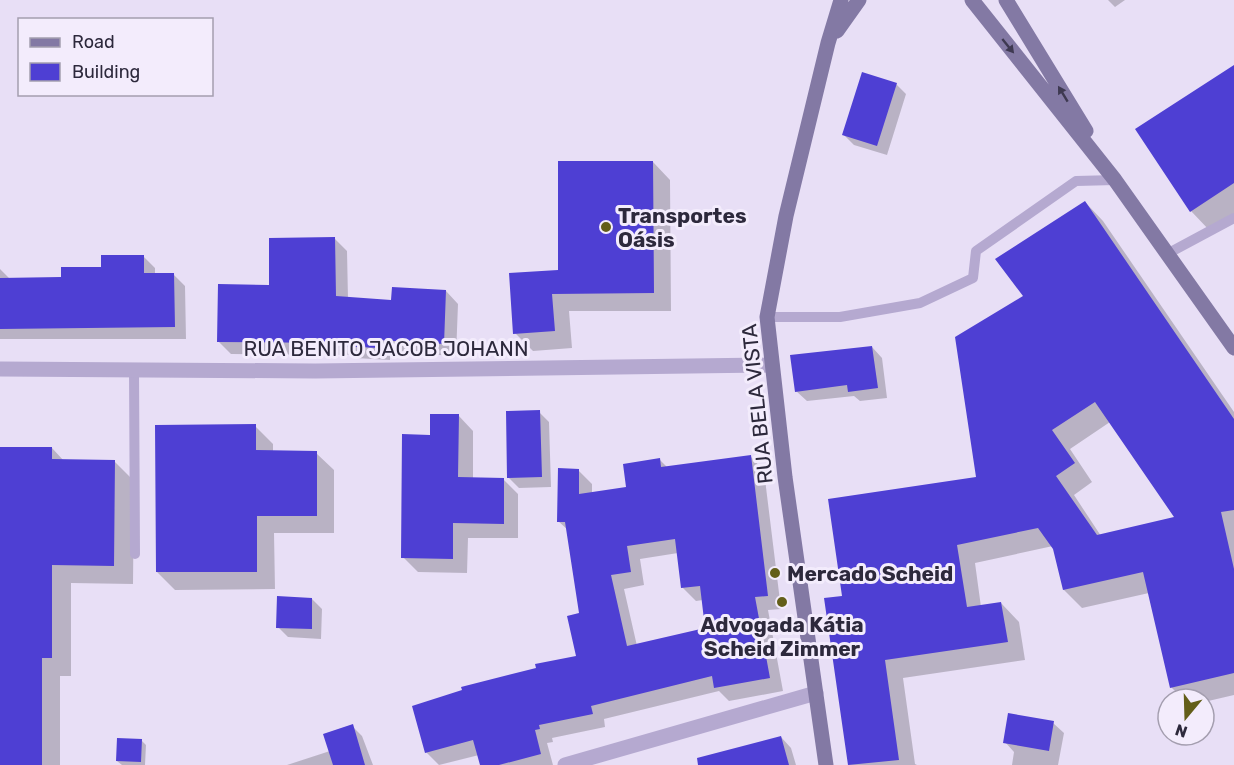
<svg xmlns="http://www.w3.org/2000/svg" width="1234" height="765" viewBox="0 0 1234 765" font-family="Rubik,sans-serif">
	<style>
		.shadow { fill: #0003; fill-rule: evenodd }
		.building { fill: #4e3fd3; fill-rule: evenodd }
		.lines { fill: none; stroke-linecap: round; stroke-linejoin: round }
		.lane { stroke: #b5a9d0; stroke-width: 10 }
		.street { stroke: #b5a9d0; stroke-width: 15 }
		.secondary { stroke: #8379a4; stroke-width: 15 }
		.oneway { fill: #3e3951 }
		.poi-dot { fill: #635e19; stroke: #f3ecfc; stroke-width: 2 }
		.labels { text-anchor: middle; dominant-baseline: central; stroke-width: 6; stroke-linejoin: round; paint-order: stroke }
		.poi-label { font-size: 21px; font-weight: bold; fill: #2d293c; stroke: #f3ecfc; text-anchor: start }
		.street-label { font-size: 21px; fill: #2d293c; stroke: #f3ecfc }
	</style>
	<rect width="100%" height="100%" fill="#e8dff6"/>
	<path class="shadow" d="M1108,0h17l-10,7z
		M1234,67v148l-24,16 -19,-20 -54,-81z
		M896,84l10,10 -19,61 -33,-10 -10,-10z
		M653,162l17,18 1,131h-102l3,37 -39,3 -18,-18 45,-62z
		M1085,202l18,19 131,191v283l-30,7v-3h-21l-12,-12 -22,-94 -67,15 -18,-18 -11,-44 -78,17 6,44 20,-4 18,19 6,38 -122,18 12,86 2,1h-68l-24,-165 19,-3 133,-119 48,-181zM1110,422l67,96 -76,18 -27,-41 18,-13 -22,-33z
		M335,239l12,12 1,48 44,2 54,-10 12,13 -2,52 -66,-4v8l-35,-2 -2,-3 -122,-1 -13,-13 52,-55z
		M143,256l12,12v7l18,-1 12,12 1,53h-186v-70l11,11 52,-2z
		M872,347l10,11 5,40 -27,3 -6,-5 -47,5 -11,-10z
		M539,412l10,10 2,65 -32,1 -10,-10z
		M458,415l15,16v48h30l15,15v44h-50l-1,35 -49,-1 -15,-15z
		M255,426l18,18v8l43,1 18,17v63h-60l1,56 -100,1 -18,-18z
		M0,448h52l12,13 51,1 19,19 -1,103 -62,-1v93h-11v89h-60z
		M751,457l13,14 17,138 -13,1 15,81 -54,10 -10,-10 -115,28 1,8 -53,11 1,4 -6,1 6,22h-72l-2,-10 -40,10 -13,-13 152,-94 3,-44 -13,-84 -10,-9 20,-51 14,14v10l36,-6 32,-28 7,7zM678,553l4,34 14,14 7,-1 4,29 -70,17 -13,-57 20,-4 -4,-26z
		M312,599l10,10 -1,30 -33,-2 -10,-10z
		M1053,723l11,10 -6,32h-46l2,-13 -9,-10z
		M352,726l10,10 11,29h-86l43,-14z
		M781,737l10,11 5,17h-64z
		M141,740l5,5 -1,20h-23l-5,-4z"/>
	<path class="building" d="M1234,65v118l-44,29 -55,-83z
		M862,72l35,11 -20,63 -35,-11z
		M558,161h95l1,132 -102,1 3,37 -42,3 -4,-61 49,-3z
		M1085,201l149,218v91l-13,2 13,57v104l-64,15 -27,-116 -80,18 -10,-41 -15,-21 -81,17 10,62 34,-5 7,40 -123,18 14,100 -51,5 -24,-167 18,-2 -14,-97 148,-22 -21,-140 68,-41 -28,-37zM1095,402l79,115 -77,18 -41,-59 19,-13 -23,-33z
		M335,237l1,59 55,4 1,-13 54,3 -2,54 -66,-4v8l-37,-2v-3l-124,-1 1,-58 51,1v-47z
		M101,255h43v18h30l1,54 -175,2v-51l61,-1v-10h40z
		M872,346l6,42 -30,4 -1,-7 -52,7 -5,-37z
		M540,410l2,67 -35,1 -1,-67z
		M430,414h29l-1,63 46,1v46l-51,-1v36l-52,-1 1,-124 28,1z
		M256,424v26l61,1v65h-60v56h-101l-1,-147z
		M0,447h52v12l63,1 -1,106 -62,-1v93h-10v107h-42z
		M751,455l17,141 -13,1 15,81 -56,10 -2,-12 -121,30 2,8 -54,11 1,4 -5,1 6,24 -42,11h-19l-7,-25 -48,13 -13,-47 50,-16 -1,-3 75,-19 -1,-4 41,-8 -9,-40 12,-3 -14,-91h-8l1,-54 21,1v25l47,-7 -3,-23 37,-6 1,9zM675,539l6,49 19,-2 5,42 -78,18 -16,-71 20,-3 -4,-26z
		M277,596l35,2v31l-36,-1z
		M1008,713l46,8 -5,30 -46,-8z
		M353,724l12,41h-32l-10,-31z
		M781,736l8,29h-91l-1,-7z
		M117,738l25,1 -1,23 -25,-1z"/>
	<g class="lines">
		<path class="lane" d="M1167,254l67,-36
			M767,317h73l80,-14 53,-25 3,-27 100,-70 39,-1
			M134,369l1,185"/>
		<path class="street" d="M0,369l315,2 457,-6
			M565,765l251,-72"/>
		<path class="secondary" d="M972,0l143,180 119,168
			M1006,0l80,131
			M837,31l22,-31
			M826,765l-41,-288 -18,-160 19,-101 42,-173 13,-43"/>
	</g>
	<defs><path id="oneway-solid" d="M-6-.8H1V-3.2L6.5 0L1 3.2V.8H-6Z" transform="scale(1.5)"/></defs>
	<g class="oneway">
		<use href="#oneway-solid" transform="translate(1008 46) rotate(51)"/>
		<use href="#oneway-solid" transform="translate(1063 94) rotate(-121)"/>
	</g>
	<g class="poi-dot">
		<circle cx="606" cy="227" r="6"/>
		<circle cx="775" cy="573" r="6"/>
		<circle cx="782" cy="602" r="6"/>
	</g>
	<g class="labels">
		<g class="poi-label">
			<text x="618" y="215">Transportes<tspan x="618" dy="24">Oásis</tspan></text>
			<text x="787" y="573">Mercado Scheid</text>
			<text x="782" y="624" text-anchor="middle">Advogada Kátia<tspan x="782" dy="24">Scheid Zimmer</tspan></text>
		</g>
		<g class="street-label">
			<text x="386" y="348">RUA BENITO JACOB JOHANN</text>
			<text transform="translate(757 404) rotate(-96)">RUA BELA VISTA</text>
		</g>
	</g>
	<rect x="18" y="18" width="195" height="78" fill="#f3ecfc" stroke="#a49eaf" stroke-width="1.5"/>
	<rect x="30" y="38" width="30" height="9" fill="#8379a4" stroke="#a49eaf" stroke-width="1.5"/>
	<text x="72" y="48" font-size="18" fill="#2d293c">Road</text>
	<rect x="30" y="63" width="30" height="18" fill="#4e3fd3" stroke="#a49eaf" stroke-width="1.5"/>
	<text x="72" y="78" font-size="18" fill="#2d293c">Building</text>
	<g transform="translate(1186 717) rotate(199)"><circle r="28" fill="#f3ecfc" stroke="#a49eaf" stroke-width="1.5"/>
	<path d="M0-4.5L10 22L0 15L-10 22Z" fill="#635e19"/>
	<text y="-9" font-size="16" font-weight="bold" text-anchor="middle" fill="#2d293c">N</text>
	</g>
</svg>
